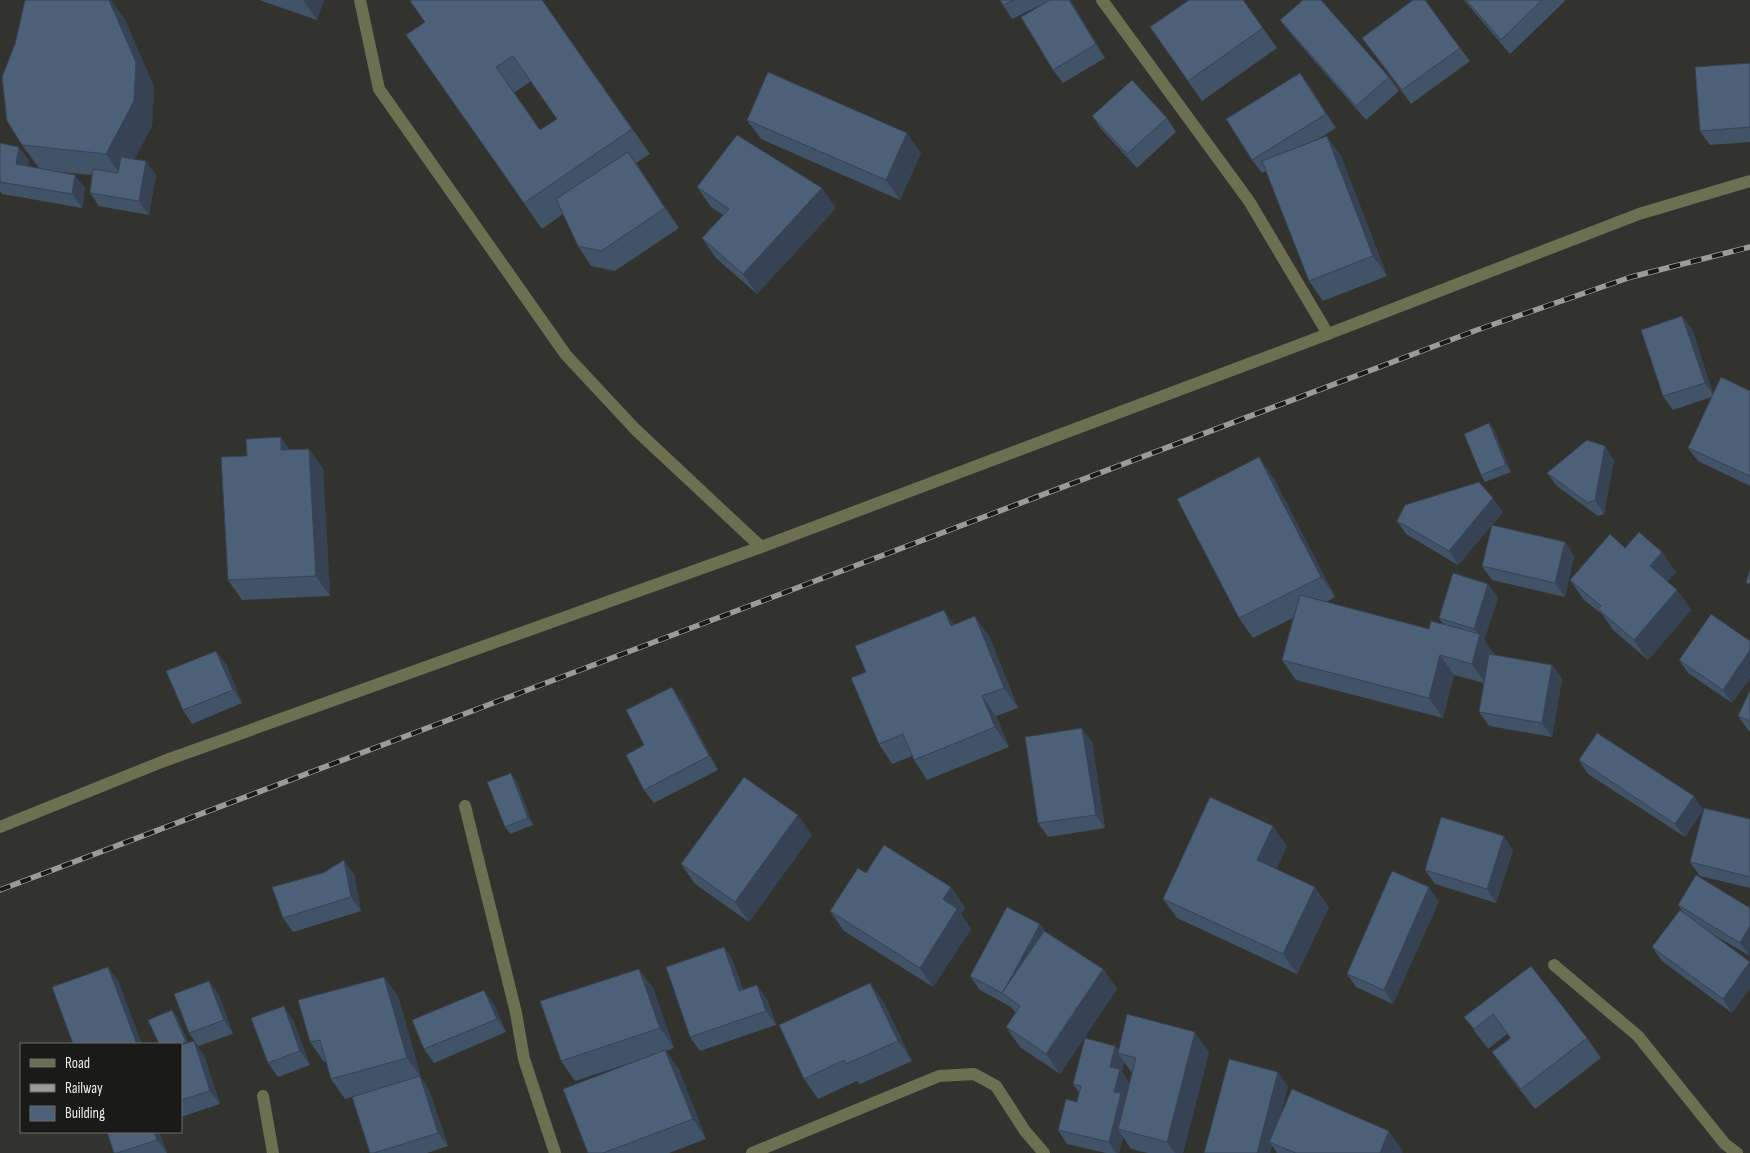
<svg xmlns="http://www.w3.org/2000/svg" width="1750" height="1153" viewBox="0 0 1750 1153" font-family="'Sofia Sans Condensed',sans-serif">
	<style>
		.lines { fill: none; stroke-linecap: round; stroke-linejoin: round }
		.minor { stroke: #6d7050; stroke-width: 12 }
		.rail-casing { stroke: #9b9b99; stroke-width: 5.5 }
		.rail { stroke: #1a1a19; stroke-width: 4; stroke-dasharray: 11; stroke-linecap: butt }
		.wall { fill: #415367; fill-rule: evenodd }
		.shaded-wall { fill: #354354 }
		.building { fill: #4c6078; stroke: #354354; fill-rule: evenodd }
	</style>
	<rect width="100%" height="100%" fill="#32322f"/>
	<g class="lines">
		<path class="minor" d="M360,0l19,89 187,266 70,75 125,117
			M1102,0l147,201 79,133
			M465,806l51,207 8,46 31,94
			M0,827l164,-66 597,-214 567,-213 311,-120 111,-33
			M1554,965l84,71 87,108 12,9
			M263,1096l10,57
			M752,1153l187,-77 35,-2 22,12 29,45 19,22"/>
		<defs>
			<path id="rail" d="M0,890l1477,-560 154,-53 119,-30"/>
		</defs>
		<use href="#rail" class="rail-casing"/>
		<use href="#rail" class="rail"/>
	</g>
	<path class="wall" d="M259,0h65l-7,20z
		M542,0l108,154 -14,9 43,65 -64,43 -24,-5 -13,-20 -15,-32 -21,15 -136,-194zM531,81l26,38 -17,11 -26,-37z
		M1000,0h70l35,58 -42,25 -10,-13 -10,-66 -31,15 -9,-14z
		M1243,0l34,48 -75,53 -52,-74z
		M1464,0h100l1,1 -55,53z
		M124,18l30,69 -2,39 -18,33 22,16 -7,40 -50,-9 -9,-13 2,-18 -32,-3 25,16 -3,20 -80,-14 -2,-3v-48l29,17 -1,6 11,2 -17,-23z
		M1280,20l109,57 10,14 -33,29 -76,-87z
		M1362,38l98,10 10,13 -59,43z
		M1750,63v79l-40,3 -10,-14z
		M1300,73l10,14 26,41 -21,13 26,15 46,120 -64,25 -14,-20 -43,-110 -4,2 -10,-13z
		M1092,116l75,2 9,14 -39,36 -35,-38z
		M747,120l174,33 -21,47 -139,-61z
		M697,187l139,21 -79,86 -41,-36 -14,-20 21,-23 -12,-8z
		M1692,329l21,65 37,-3v95l-52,-25 -10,-13 24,-51 -39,13 -10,-14z
		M1489,423l5,7 17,42 -26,10 -4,-7z
		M281,437l8,13 20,-1 14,20 7,127 -88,4 -14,-20 19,-124z
		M1614,460l-10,54 -6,2 -41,-30 -10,-13z
		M1273,477l62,120 -9,5 103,27 15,-4 -5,-7 49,-34 10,14 -14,42 10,14v1l58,10 10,14 -10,58 -63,-11 -10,-14 5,-29 -30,-8 -11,43 -147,-38 -14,-20 11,-42 -40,20 -14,-20z
		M1503,512l-11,13 73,17 9,14 -9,41 -73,-17 -10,-14 10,-41 -34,40 -52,-31 -9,-13z
		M1625,548l37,4 14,20 -9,9 10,9 14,20 -43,50 -36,-31 -9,-14 -19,-15 -14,-20z
		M954,624l35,12 29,72 -22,8 13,31 -82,33 -13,-20 -2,-4 -20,8 -13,-20 -13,-72z
		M1750,641v37l-18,25 -44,-30 -9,-13z
		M226,664l16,39 -50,21 -9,-14z
		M1750,690v41l-2,-1 -10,-14z
		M681,700l37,70 -64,33 -10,-13v-45z
		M1092,742l13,86 -57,9 -10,-14z
		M1579,760l115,36 9,14 -18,27 -97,-63z
		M516,780l17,45 -23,9 -5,-7z
		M1750,819v69l-50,-12 -10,-14z
		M812,835l-63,87 -54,-38 -14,-20z
		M1287,846l-11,23 53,38 -32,67 -120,-56 -14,-19z
		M1513,850l-17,53 -61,-19 -10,-14z
		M866,873l99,34 -4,7 10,15 -38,58 -89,-56 -14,-20z
		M354,874l7,37 -68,21 -10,-14z
		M1696,875l54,81 -41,-24 23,81 -70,-52 -10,-14 31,-35 -5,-7z
		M1439,901l-46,103 -37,-17 -9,-13z
		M1040,924l5,7 58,38 14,20 -57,85 -40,-27 -14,-20 10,-14 -5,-6 -31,-17 -10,-14z
		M724,947l9,14 10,29 24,9 9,26 -76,26 -10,-14z
		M1531,966l56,72 14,20 -66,51 -29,-37 -14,-20 18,-14 -3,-4 -19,15 -24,-32z
		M209,981l10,14 14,39 -35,12 -9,-13z
		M870,983l14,20 28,58 -52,23 -3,-3 -39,18 -14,-20z
		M653,988l21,60 -8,3 13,19 27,69 -37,14h-81l63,-97 -76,25 -14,-20z
		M398,996l23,82 8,12 19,56 -21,7h-57l-15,-57 -10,3 -14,-20 -5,-18 -2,1 -14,-20z
		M494,1004l12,28 -72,31 -10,-14z
		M172,1010l5,7 11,26 16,12 16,49 -39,13v-73z
		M293,1020l17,45 -32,12 -10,-14z
		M1115,1046l3,4 91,2 -26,101h-35l-17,-4 -8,-12 -4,16h-13l-39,-9 -9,-14 19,-28 2,-9 -6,-9zM1124,1062l8,11 -3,10 -7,-11z
		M1288,1086l-9,33 124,32 -1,2h-125l-5,-8 -2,8h-66z
		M107,1132h52l8,21h-53z"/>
	<path class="shaded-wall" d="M109,0h2l13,18 30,69 -2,39 -28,53 -18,-25z
		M303,0h21l-7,20z
		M1069,0h1l4,5 31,53 -9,-14z
		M1300,73l10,14 26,41 -10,-14z
		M907,133l14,20 -21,47 -14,-20z
		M1327,136l14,20 46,120 -14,-20z
		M19,147l10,13 -3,18 -10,-14z
		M628,152l14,20 37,56 -14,-20z
		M146,161l10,14 -7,40 -10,-14z
		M75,175l10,13 -3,20 -10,-14z
		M822,188l14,20 -79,86 -14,-20z
		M1682,316l10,13 22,67 -9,-13z
		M1489,423l5,7 17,42 -5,-7z
		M281,437l14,20 -14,-7z
		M1605,446l9,14 -10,54 -9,-14z
		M309,449l14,20 7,127 -14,-20z
		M1259,457l14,20 62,120 -14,-20z
		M1493,498l10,14 -45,53 -9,-14z
		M1565,542l9,14 -9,41 -10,-14z
		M1662,552l14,20 -12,14 -14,-20z
		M1488,584l10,14 -14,42 10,14 -8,30 -14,-20 8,-28 -6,-7z
		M1677,590l14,20 -43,50 -14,-20z
		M944,610l14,20 -7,-4z
		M975,616l14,20 29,72 -14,-20z
		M1750,650v28l-18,25 -9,-13z
		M216,651l10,13 16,39 -9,-13z
		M1440,655l14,20 -11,43 -14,-20z
		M1552,665l10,14 -10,58 -10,-14z
		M672,687l9,13 37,70 -9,-14z
		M982,696l14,20 13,31 -14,-20z
		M1082,728l10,14 13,86 -9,-13z
		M511,773l5,7 17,45 -5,-7z
		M1694,796l9,14 -18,27 -10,-13z
		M798,815l14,20 -63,87 -14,-20z
		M1273,826l14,20 -16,34 -14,-20z
		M1504,836l9,14 -17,53 -9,-14z
		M344,860l10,14 7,37 -10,-14z
		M951,887l14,20 -4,7 10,15 -38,58 -13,-19 23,-69z
		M1315,887l14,20 -32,67 -14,-20z
		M1429,887l10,14 -46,103 -9,-14z
		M1040,924l10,14 -47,56z
		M1750,926v30l-10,-13z
		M724,947l9,14 15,44 -9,-14z
		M1750,963v26l-18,24 -9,-14z
		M108,967l10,13 24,64h-5z
		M639,969l14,19 21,60 -14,-20z
		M1103,969l14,20 -57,85 -14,-20z
		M384,977l14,19 23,81 -14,-19z
		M209,981l10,14 14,39 -9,-14z
		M870,983l14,20 28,58 -14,-20z
		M757,985l10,14 9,26 -10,-14z
		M484,990l10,14 12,28 -9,-13z
		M284,1006l9,14 17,45 -10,-14z
		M172,1010l5,7 14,32 -5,-7z
		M1195,1032l14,20 -26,101h-8l-8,-11z
		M194,1041l10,14 16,49 -10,-13z
		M1115,1046l6,8 -3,-1 6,9 -2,10 7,11 -11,46 5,8 -4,16h-3l-7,-11 5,-50 -4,-25z
		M665,1050l14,20 27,69 -13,-20z
		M1278,1072l10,14 -15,57 -4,-1 3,3 -2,8h-13z
		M420,1076l9,14 19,56 -10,-13z
		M1389,1131l14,20 -1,2h-22z
		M154,1132h5l8,21 -10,-13z"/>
	<path class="building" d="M25,0h84l27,62 -2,39 -28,53 -84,-9 -15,-24 -5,-44 13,-33z
		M412,0h130l90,129 -108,74 -118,-168 19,-13 -15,-21zM513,56l44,63 -17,11 -44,-63z
		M1000,0h14l-11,5z
		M1050,0h19l27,44 -43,26 -32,-53z
		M1189,0h54l20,28 -75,53 -38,-54z
		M1303,0h18l68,77 -33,29 -76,-86z
		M1413,0h12l35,48 -58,42 -40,-52z
		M1466,0h76l-41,40z
		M1750,63v64l-50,4 -5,-64z
		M768,72l139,61 -21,47 -139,-60z
		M1300,73l26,41 -74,46 -26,-41z
		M1132,80l35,38 -40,36 -35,-38z
		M737,135l85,53 -79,86 -41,-36 27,-29 -32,-22z
		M1327,136l46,120 -64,25 -47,-120z
		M0,143l19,4 -3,17 59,11 -3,19 -72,-12z
		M628,152l37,56 -64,43 -23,-5 -22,-47z
		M121,157l25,4 -7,40 -49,-8 3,-24 25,4z
		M1682,316l23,67 -42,13 -22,-66z
		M1721,377l29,14v85l-62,-28z
		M1489,423l17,42 -25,10 -17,-41z
		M281,437v13l28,-1 7,127 -88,4 -7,-123 26,-1 -1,-17z
		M1587,440l18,6 -10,54 -7,3 -41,-30z
		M1259,457l62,120 -82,41 -62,-119z
		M1479,482l14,16 -44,53 -52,-30 8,-16z
		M1492,525l73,17 -10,41 -73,-17z
		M1639,532l23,20 -12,14 27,24 -43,50 -36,-31 3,-3 -31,-26 40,-46 15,14z
		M1750,568v16l-4,-1z
		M1453,573l35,11 -14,45 -35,-11z
		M1300,595l129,34 2,-8 49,13 -8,30 -32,-9 -11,43 -147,-38z
		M944,610l7,16 24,-10 29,72 -22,8 13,31 -81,33 -11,-26 -24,10 -28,-66 15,-6 -11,-26z
		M1711,614l39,27v9l-27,40 -44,-30z
		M216,651l17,39 -50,20 -17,-39z
		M1489,654l63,11 -10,58 -63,-11z
		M672,687l37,69 -65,34 -18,-35 18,-10 -18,-35z
		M1750,690v31l-12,-5z
		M1082,728l14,87 -58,8 -13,-86z
		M1597,733l97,63 -19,28 -96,-64z
		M511,773l17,45 -23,9 -18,-45z
		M744,777l54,38 -63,87 -54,-38z
		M1210,797l63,29 -16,34 58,27 -32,67 -120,-55z
		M1704,808l46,11v58l-60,-15z
		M1441,817l63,19 -17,53 -62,-19z
		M884,845l67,42 -8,12 14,10 -37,59 -90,-57 28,-43 8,5z
		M344,860l7,37 -68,21 -11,-31 51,-14z
		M1392,871l37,16 -45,103 -37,-16z
		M1696,875l54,33v18l-10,17 -62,-38z
		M1007,907l33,17 -33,61 -5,8 -32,-17z
		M1680,910l70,52 -27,37 -71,-52z
		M1044,931l59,38 -57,85 -40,-27 14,-21 -18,-13z
		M724,947l15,44 18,-6 9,26 -76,26 -24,-70z
		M1531,966l56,72 -66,51 -29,-37 19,-14 -18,-24 -19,15 -10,-12z
		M108,967l29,77h-64l-21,-57z
		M639,969l21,59 -99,33 -21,-60z
		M384,977l23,81 -76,21 -11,-39 -10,2 -12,-42z
		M209,981l15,39 -35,13 -15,-39z
		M870,983l28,58 -52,23 -2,-4 -40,19 -25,-54z
		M484,990l13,29 -73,30 -12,-29z
		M284,1006l16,45 -32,12 -17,-45z
		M172,1010l14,32 -5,2h-22l-11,-24z
		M1127,1014l68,18 -28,110 -49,-13 18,-71 -18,-5z
		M1085,1038l30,8 -5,21 10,2 -6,23 7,1 -12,49 -51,-12 8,-31 11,3 4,-16 -8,-2z
		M194,1041l16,50 -29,9v-55z
		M665,1050l28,69 -90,34h-15l-25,-64z
		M1229,1059l49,13 -21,81h-53z
		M420,1076l18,57 -64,20h-4l-18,-56z
		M1292,1089l97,42 -9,22h-84l-27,-11z
		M107,1132h47l3,8 -40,13h-3z"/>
	<rect x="20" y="1043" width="162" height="90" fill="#1a1a19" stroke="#6c6d6b"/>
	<rect x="30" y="1059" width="25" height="8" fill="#6d7050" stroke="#6c6d6b"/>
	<text x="65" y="1068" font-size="15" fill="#e8e9e7">Road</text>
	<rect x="30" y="1084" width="25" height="8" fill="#9b9b99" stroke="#6c6d6b"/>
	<text x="65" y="1093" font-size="15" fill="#e8e9e7">Railway</text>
	<rect x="30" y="1106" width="25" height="15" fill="#4c6078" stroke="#6c6d6b"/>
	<text x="65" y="1118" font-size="15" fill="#e8e9e7">Building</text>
</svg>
